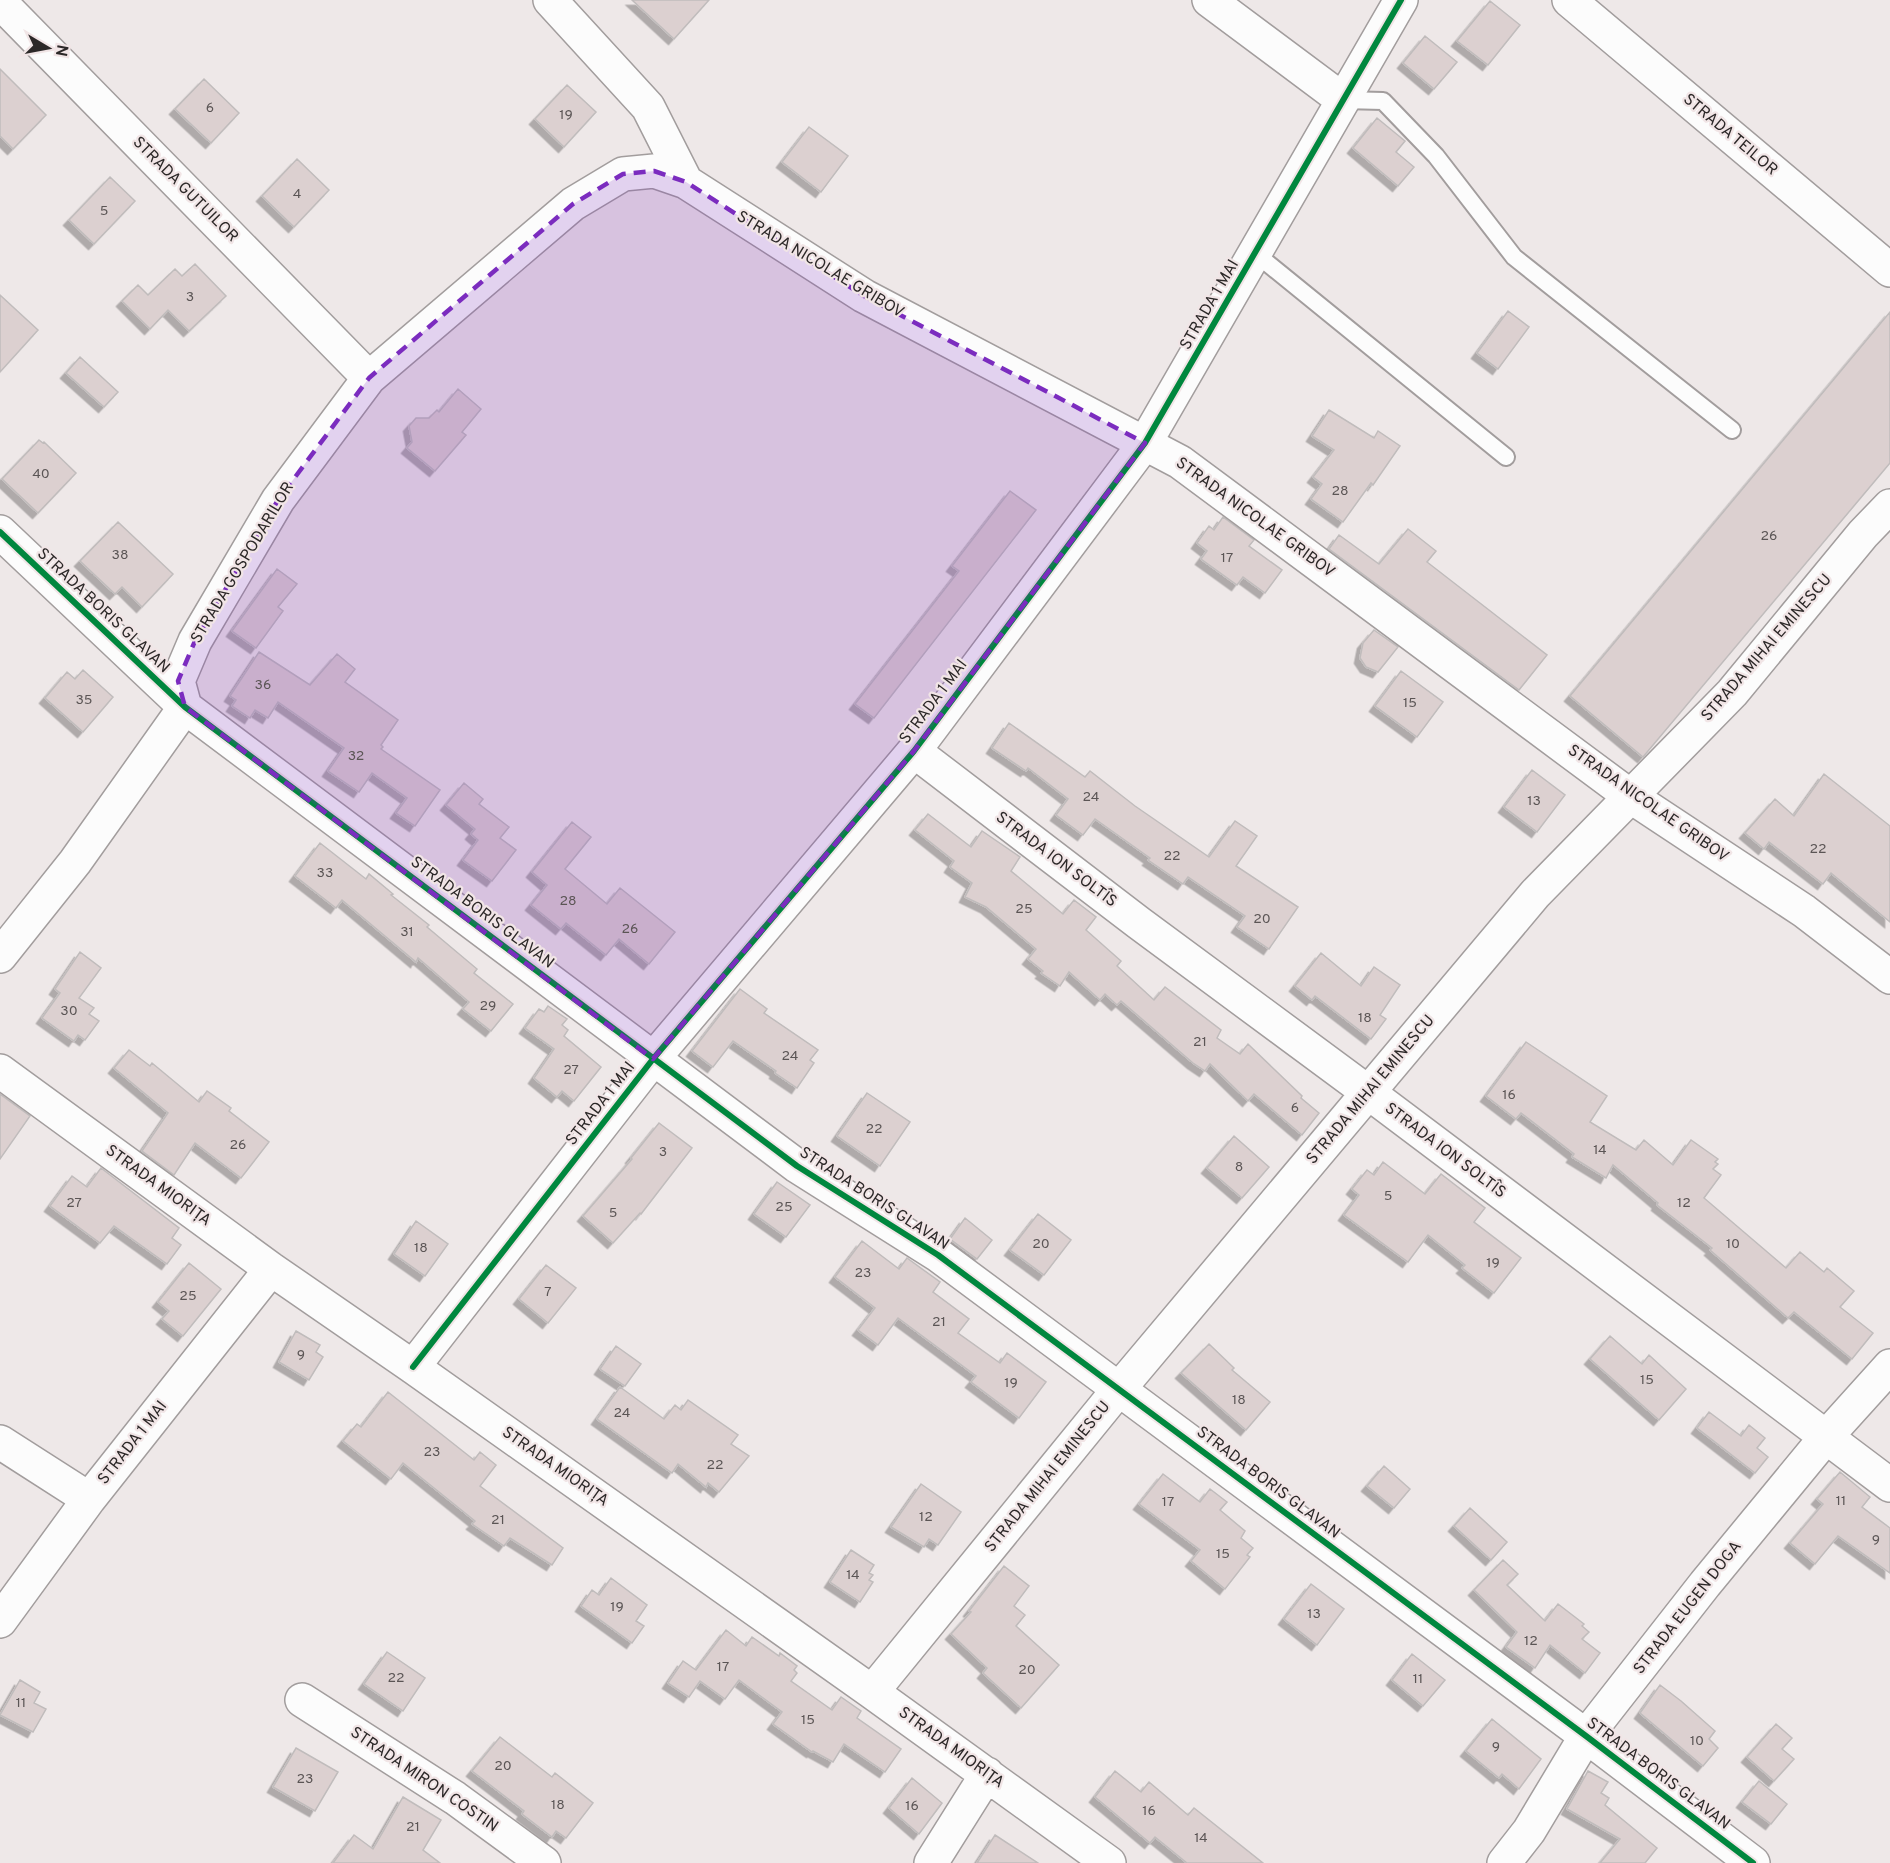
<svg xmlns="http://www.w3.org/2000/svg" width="1890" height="1863" viewBox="0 0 1890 1863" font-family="Overpass,sans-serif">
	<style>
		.building { fill: #dcd0d0; stroke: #c0bcbc; stroke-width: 1.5; filter: url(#shadow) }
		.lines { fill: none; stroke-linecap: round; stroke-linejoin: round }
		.lane-casing { stroke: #a29d9d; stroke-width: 20 }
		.street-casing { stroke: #a29d9d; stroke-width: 36 }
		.lane { stroke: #fcfcfc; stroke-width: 16 }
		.street { stroke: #fcfcfc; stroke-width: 33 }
		.cycleway-casing { stroke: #f1e5e6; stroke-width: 10 }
		.cycleway { stroke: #00873e; stroke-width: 6 }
		.marked { fill: #7b2cbf; fill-opacity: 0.2; stroke: #7b2cbf; stroke-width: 4.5; stroke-dasharray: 12 8; stroke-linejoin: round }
		.labels { text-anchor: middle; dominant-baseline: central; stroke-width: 4.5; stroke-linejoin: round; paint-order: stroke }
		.number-label { font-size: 14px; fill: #5b5555 }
		.street-label { font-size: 16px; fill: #2c2828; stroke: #f1e5e6 }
	</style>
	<defs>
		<filter id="shadow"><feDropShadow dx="-5.5" dy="5.5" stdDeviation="0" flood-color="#0004"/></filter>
	</defs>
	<rect width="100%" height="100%" fill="#eee8e8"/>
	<path class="building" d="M632,0h77l-35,39z
		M1490,1l30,24 -32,40 -31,-24z
		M1425,36l32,26 -23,27 -31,-26z
		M0,69l46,46 -33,34 -13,-13z
		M204,79l35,34 -28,30 -36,-34z
		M567,85l29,27 -32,35 -29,-28z
		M1377,118l28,23 -9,11 18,15 -16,19 -45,-38z
		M809,127l39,29 -27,36 -39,-30z
		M297,159l32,31 -35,37 -32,-31z
		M110,177l25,24 -41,43 -25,-24z
		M195,264l31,32 -37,35 -21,-21 -18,19 -28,-28 16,-16 10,10 27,-26 7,7z
		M0,295l38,35 -38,42z
		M1508,311l21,16 -31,42 -21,-16z
		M1890,312v151l-247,294 -73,-61z
		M80,357l38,35 -14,15 -38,-34z
		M458,389l23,20 -19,23 4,3 -31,36 -28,-23 5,-6 -3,-16 7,-8h13l8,-8 2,2z
		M1329,410l45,28 4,-7 22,15 -27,39 -2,-2 -28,39 -32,-23 11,-15 -9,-7 21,-27 -22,-14z
		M39,440l4,3 1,-1 32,31 -38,40 -36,-34z
		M1010,491l26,19 -162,208 -19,-14 104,-133 -7,-5z
		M1223,517l31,23 -5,6 33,24 -17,23 -22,-16 -6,8 -36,-26 6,-8 -10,-8 12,-17 5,4z
		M118,522l55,52 -31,33 -20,-20 -7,7 -35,-33z
		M1408,529l28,22 -9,11 120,93 -28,35 -190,-141 10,-14 40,29z
		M277,569l20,15 -19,23 5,4 -27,37 -24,-17z
		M1374,630l24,17 -20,25 -12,-5 -6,-9 3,-15z
		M259,652l51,33 27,-31 18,15 -10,13 53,38 -17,25 2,2 -2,2 59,41 -25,36 -19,-13 11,-15 -35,-25 -13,19 -31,-21 16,-23 -66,-46 -10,16 -13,-8 -5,8 -18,-12 4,-6 -6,-4z
		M83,670l30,27 -30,35 -38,-34 22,-26 8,7z
		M1401,671l42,31 -26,35 -42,-31z
		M1009,723l76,54 5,-6 45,35 74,51 26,-36 22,15 -21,30 62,41 -29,42 -32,-22 8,-11 -57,-39 -5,7 -35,-24 2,-2 -55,-39 -12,16 -27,-20 12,-16 -40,-31 -2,3 -34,-23z
		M1532,770l33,25 -28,37 -33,-25z
		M1824,774l66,52v96l-59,-49 -8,11 -54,-42 -5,7 -19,-16 30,-34 19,17z
		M464,783l19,16 -4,5 30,23 -9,11 16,12 -24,31 -29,-21 15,-20 -7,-6 4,-5 -29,-24z
		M928,814l43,33 11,-16 38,26 -9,14 52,43 11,-14 22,17 -10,13 35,31 -4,5 37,34 11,-13 56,43 -4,8 23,16 8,-10 54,52 -1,2 18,15 -17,22 -48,-41 -6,7 -38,-37 -5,7 -12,-8 -72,-62 -4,4 -12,-11 -5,6 -31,-28 -9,14 -19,-13 2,-2 -15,-12 8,-10 -50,-42 -21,-10 7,-14 -22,-16 4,-6 -39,-31z
		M572,822l19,15 -26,32 42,35 13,-16 55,44 -26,32 -30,-25 -13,16 -40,-32 -5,6 -30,-24 16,-20 -15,-13z
		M320,843l46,36 3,-5 24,20 -2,1 38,30 -2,2 50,42 -3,4 39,31 -22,27 -28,-22 6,-7 -51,-44 -2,4 -74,-62 -6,8 -41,-32z
		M80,952l21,16 -22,30 15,10 -5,6 10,7 -14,19 -7,-5 -4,6 -32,-23 18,-25 -5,-4z
		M1321,953l40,33 13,-19 26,18 -20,30 6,4 -15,20 -56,-43 -3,4 -17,-14z
		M740,989l27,20 -3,4 54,37 -8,10 4,3 -17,25 -22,-15 1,-2 -43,-30 -20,26 -21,-16z
		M548,1006l19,13 -5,6 6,5 -4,6 37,31 -27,34 -12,-10 -5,6 -23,-19 20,-29 -29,-21 14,-19 5,3z
		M1526,1042l81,54 -17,26 46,28 8,-10 29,25 18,-25 27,19 -3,3 3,2 -5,5 8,6 -17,23 82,70 14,-16 24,20 3,-4 27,23 -14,16 33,26 -21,26 -58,-47 -6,6 -78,-68 2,-2 -55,-43 1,-2 -45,-38 -7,13 -34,-21 2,-3 -53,-41 -5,6 -30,-23z
		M129,1050l21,16 2,-3 47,39 8,-11 24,17 -2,3 40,31 -28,36 -46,-35 -21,32 -32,-24 26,-38 -54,-45z
		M867,1093l43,29 -30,44 -43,-30z
		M0,1094l30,22 -30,43z
		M659,1123l33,25 -51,66 -1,-1 -27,30 -30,-27 49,-57 -1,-1z
		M1234,1136l35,31 -27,31 -35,-30z
		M1383,1162l42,32 16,-20 44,34 -11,14 47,36 -27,35 -32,-25 3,-3 -37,-30 -20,27 -64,-47 15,-20 -7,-6 15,-19 7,5z
		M101,1168l78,60 -7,10 9,7 -14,19 -53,-38 -14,17 -50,-37 22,-30 15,11z
		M777,1182l33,23 -24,32 -32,-23z
		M1038,1214l33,26 -27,35 -34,-25z
		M965,1218l27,22 -15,19 -27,-20z
		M416,1221l32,23 -23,32 -31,-22z
		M862,1241l37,28 8,-11 33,24 -7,10 36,27 -11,14 42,30 7,-10 39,29 -27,36 -48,-36 5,-6 -78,-58 -20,27 -20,-15 17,-22 -40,-31z
		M189,1263l32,26 -38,47 -21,-17 7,-8 -11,-9z
		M546,1265l30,23 -28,35 -29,-24z
		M296,1331l24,14 -4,7 7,5 -14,23 -30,-18z
		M1610,1336l32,28 7,-9 37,34 -27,31 -69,-61z
		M1209,1344l25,24 -2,2 38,32 -24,28 -65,-57z
		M616,1346l25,18 -16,22 -25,-17z
		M620,1387l44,32 11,-14 6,5 7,-10 50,35 -7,9 18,12 -30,36 -11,-9 -2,4 -28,-23 -6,9 -75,-54z
		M388,1392l86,68 6,-8 16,13 -16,21 83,62 -11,17 -42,-27 -6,8 -32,-22 3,-3 -72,-58 -12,16 -48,-38 14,-17 4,3z
		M1709,1412l32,24 8,-11 16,13 -8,10 11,9 -13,16 -58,-45z
		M1384,1466l26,23 -16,19 -27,-22z
		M1840,1472l30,25 -8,10 28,21v45l-52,-37 -23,28 -25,-21 33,-39 -6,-5z
		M1163,1474l37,28 10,-13 17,13 -7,8 25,21 -4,7 12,10 -6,7 3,2 -25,32 -34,-28 9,-11 -61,-46z
		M921,1484l40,28 -23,33 -9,-6 -5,8 -33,-20z
		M1470,1508l37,34 -16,18 -37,-34z
		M851,1550l23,15 -5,8 4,2 -4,5 4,2 -13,20 -30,-20z
		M1503,1560l15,14 -11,11 38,36 13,-17 26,20 -2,2 7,6 -7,7 18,14 -15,20 -35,-28 -15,23 -29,-21 11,-15 -43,-42z
		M1004,1566l25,20 -15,20 11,9 -9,11 43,39 -38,43 -38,-35 4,-5 -36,-34 20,-22 -2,-1z
		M611,1578l36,27 -11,16 8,5 -12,17 -51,-37 11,-16 7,5z
		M1311,1584l33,25 -27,36 -33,-26z
		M726,1630l20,16 6,-9 27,19 1,-3 17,13 -3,4 3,3 -6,8 41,29 9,-13 20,14 -4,7 44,31 -16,23 -41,-28 -11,18 -20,-11 -1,1 -39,-28 9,-12 -43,-32 -14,19 -25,-18 -11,16 -21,-14 15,-22 13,9z
		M387,1652l38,26 -22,33 -39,-27z
		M1412,1654l33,26 -22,26 -31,-26z
		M20,1680l20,12 -6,11 12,6 -13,23 -33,-17z
		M1660,1685l21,16 34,30 -6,8 9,9 -15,18 -63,-53z
		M1492,1719l49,40 -22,30 -17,-15 -3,4 -33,-27z
		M1776,1724l16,14 -10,11 12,10 -20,22 -27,-24z
		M500,1737l52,40 3,-4 38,30 -27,35 -10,-7 -4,6 -30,-23 2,-3 -52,-40z
		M296,1748l42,24 -23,39 -42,-24z
		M1115,1771l26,21 8,-10 39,33 6,-7 69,55h-76l-32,-26 -5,6 -55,-46z
		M1588,1771l20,11 -7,11 8,5 -4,7 52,43 -12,15h-45l20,-24 -53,-30z
		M912,1778l30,25 -23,31 -30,-26z
		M1759,1781l28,23 -16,20 -29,-22z
		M403,1797l38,23 -18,30 17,13h-107l21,-28 19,14z
		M995,1835l43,28h-61z"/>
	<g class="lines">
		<defs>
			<path id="lane" d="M1343,100l40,1 53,55 78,101 218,173
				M1255,253l251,204"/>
			<path id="street" d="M550,0l98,107 38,75 178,114 316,166 450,334 174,115 86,66
				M1209,0l134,100
				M1569,0l321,270
				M0,2l369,376
				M0,532l185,175 612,459 141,89 648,481 167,127
				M914,751l225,172 230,170 521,392
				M0,956l75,-94 110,-155 -7,-26 17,-40 83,-141 91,-122 204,-174 50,-30 31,-3 32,11
				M0,1071l271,198 142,98 459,325 237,171
				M413,1367l240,-308 261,-308 231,-308 256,-443
				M0,1442l89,57
				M0,1621l89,-122 182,-230
				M872,1692l247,-303 416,-495 197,-201 131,-159 27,-28
				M302,1700l153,98 89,65
				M931,1863l56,-89
				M1504,1863l25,-32 57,-95 119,-152 121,-147 64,-71"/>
		</defs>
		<use href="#lane" class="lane-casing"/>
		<use href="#street" class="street-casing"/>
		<use href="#lane" class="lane"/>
		<use href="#street" class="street"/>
		<defs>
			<path id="cycleway" d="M0,532l185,175 612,459 141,89 648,481 167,127
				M413,1367l240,-308 261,-308 231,-308 256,-443"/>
		</defs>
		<use href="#cycleway" class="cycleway-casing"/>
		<use href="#cycleway" class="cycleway"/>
	</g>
	<path class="marked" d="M654,171l32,11 178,114 281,147 -231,308 -261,308 -468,-352 -7,-26 17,-40 83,-141 91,-122 204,-174 50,-30z"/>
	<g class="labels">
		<g class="number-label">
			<text x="210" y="108">6</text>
			<text x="566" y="115">19</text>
			<text x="297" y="194">4</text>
			<text x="104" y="211">5</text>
			<text x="190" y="297">3</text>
			<text x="41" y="474">40</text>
			<text x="1340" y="491">28</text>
			<text x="1769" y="536">26</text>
			<text x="120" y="555">38</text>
			<text x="1227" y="558">17</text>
			<text x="263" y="685">36</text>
			<text x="84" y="700">35</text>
			<text x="1410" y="703">15</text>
			<text x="356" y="756">32</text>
			<text x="1091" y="797">24</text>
			<text x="1534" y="801">13</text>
			<text x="1818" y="849">22</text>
			<text x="1172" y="856">22</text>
			<text x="325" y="873">33</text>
			<text x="568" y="901">28</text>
			<text x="1024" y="909">25</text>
			<text x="1262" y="919">20</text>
			<text x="630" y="929">26</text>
			<text x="407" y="932">31</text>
			<text x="488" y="1006">29</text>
			<text x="69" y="1011">30</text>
			<text x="1365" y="1018">18</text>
			<text x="1200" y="1042">21</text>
			<text x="790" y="1056">24</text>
			<text x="571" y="1070">27</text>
			<text x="1509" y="1095">16</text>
			<text x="1295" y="1108">6</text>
			<text x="874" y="1129">22</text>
			<text x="238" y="1145">26</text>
			<text x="1600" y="1150">14</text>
			<text x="663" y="1152">3</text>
			<text x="1239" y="1167">8</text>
			<text x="1388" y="1196">5</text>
			<text x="74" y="1203">27</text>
			<text x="1684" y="1203">12</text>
			<text x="784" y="1207">25</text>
			<text x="613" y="1213">5</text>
			<text x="1041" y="1244">20</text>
			<text x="1733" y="1244">10</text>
			<text x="421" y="1248">18</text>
			<text x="1493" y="1263">19</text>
			<text x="863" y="1273">23</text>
			<text x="548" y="1292">7</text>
			<text x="188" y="1296">25</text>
			<text x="939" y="1322">21</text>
			<text x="301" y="1355">9</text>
			<text x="1647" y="1380">15</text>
			<text x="1011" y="1383">19</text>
			<text x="1239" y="1400">18</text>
			<text x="622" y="1413">24</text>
			<text x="432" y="1452">23</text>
			<text x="715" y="1465">22</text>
			<text x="1841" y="1501">11</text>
			<text x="1168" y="1502">17</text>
			<text x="926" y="1517">12</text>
			<text x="498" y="1520">21</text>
			<text x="1876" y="1540">9</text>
			<text x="1223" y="1554">15</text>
			<text x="853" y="1575">14</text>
			<text x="617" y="1607">19</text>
			<text x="1314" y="1614">13</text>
			<text x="1531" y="1641">12</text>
			<text x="723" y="1667">17</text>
			<text x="1027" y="1670">20</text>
			<text x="396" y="1678">22</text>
			<text x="1418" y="1679">11</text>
			<text x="21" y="1703">11</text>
			<text x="808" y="1720">15</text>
			<text x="1697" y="1741">10</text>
			<text x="1496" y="1747">9</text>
			<text x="503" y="1766">20</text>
			<text x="305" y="1779">23</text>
			<text x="558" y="1805">18</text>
			<text x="912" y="1806">16</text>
			<text x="1149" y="1811">16</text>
			<text x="413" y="1827">21</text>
			<text x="1201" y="1838">14</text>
		</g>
		<g class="street-label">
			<text transform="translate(1730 135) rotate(40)">STRADA TEILOR</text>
			<text transform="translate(185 190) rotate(45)">STRADA GUTUILOR</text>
			<text transform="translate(820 265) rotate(31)">STRADA NICOLAE GRIBOV</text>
			<text transform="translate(1210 305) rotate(-60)">STRADA 1 MAI</text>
			<text transform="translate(1255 518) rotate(36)">STRADA NICOLAE GRIBOV</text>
			<text transform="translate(243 563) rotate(-59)">STRADA GOSPODARILOR</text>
			<text transform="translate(103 611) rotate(43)">STRADA BORIS GLAVAN</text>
			<text transform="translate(1767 648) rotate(-49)">STRADA MIHAI EMINESCU</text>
			<text transform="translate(934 702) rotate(-53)">STRADA 1 MAI</text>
			<text transform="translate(1648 804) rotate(35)">STRADA NICOLAE GRIBOV</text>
			<text transform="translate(1056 860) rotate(37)">STRADA ION SOLTÎS</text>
			<text transform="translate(482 913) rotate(37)">STRADA BORIS GLAVAN</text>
			<text transform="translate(1371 1090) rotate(-50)">STRADA MIHAI EMINESCU</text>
			<text transform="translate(601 1104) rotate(-52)">STRADA 1 MAI</text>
			<text transform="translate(1445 1151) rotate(37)">STRADA ION SOLTÎS</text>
			<text transform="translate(158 1186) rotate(36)">STRADA MIORIȚA</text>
			<text transform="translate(874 1199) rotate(33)">STRADA BORIS GLAVAN</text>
			<text transform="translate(133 1443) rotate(-52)">STRADA 1 MAI</text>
			<text transform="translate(555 1467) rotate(35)">STRADA MIORIȚA</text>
			<text transform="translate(1048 1477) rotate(-51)">STRADA MIHAI EMINESCU</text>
			<text transform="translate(1268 1483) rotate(37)">STRADA BORIS GLAVAN</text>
			<text transform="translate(1688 1608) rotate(-52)">STRADA EUGEN DOGA</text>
			<text transform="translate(951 1748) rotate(36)">STRADA MIORIȚA</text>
			<text transform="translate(1658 1774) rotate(37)">STRADA BORIS GLAVAN</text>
			<text transform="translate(424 1780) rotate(34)">STRADA MIRON COSTIN</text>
		</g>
	</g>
	<g transform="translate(48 48) rotate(100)" stroke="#f1e5e6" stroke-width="4.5" paint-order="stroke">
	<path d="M0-4.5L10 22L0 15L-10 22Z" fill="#2c2828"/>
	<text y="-9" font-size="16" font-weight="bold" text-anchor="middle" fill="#2c2828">N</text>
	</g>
</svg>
